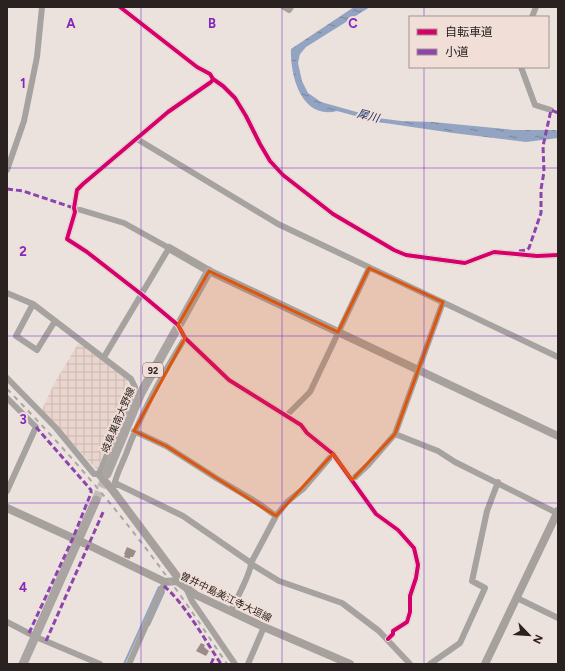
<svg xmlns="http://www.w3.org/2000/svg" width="565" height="671" viewBox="0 0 565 671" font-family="Figtree,'Noto Sans JP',sans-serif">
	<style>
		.industrial { fill: url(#industrial-grid) }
		.water { fill: url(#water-ripples) }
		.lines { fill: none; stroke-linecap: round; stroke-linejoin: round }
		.stream { stroke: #93a3c2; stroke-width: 2 }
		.building { fill: #9b8c87 }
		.primary-tunnel { stroke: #c4bbb7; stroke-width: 9; stroke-dasharray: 9 4.5; stroke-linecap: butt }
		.street { stroke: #a5a2a0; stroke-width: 6 }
		.secondary { stroke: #a6a19d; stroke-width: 8 }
		.primary { stroke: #aaa5a2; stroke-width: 9 }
		.rail { stroke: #aca7a5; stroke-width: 2; stroke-dasharray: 5 5; stroke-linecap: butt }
		.secondary-bridge { stroke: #a6a19d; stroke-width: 8 }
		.quiet { stroke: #8e44ad; stroke-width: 3; stroke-dasharray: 6 3; stroke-linecap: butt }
		.cycleway-casing { stroke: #f1ded7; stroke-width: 6 }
		.cycleway { stroke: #d6006c; stroke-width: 4 }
		.marked { fill: #de560d; fill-opacity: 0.2; stroke: #de560d; stroke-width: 3; stroke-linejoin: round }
		.grid { fill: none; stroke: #7b2cbf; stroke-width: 1; stroke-opacity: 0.55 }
		.labels { text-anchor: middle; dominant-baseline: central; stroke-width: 4; stroke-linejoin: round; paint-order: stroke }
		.shield { fill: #f1ded7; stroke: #655a57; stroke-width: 1 }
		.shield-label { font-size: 9px; font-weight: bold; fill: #292220 }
		.street-label { font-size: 10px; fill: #292220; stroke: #f1ded7 }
		.water-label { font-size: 11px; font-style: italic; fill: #13326c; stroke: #f1ded7 }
		.grid-label { font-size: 13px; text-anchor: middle; font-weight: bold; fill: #7b2cbf; stroke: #f1ded7; stroke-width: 4; stroke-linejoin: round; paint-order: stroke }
	</style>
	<defs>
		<pattern id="industrial-grid" width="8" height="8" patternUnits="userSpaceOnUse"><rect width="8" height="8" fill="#e9d5ce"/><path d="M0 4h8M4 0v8" fill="none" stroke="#c8b7b1"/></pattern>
		<pattern id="water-ripples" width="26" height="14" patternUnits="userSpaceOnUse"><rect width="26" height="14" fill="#93a3c2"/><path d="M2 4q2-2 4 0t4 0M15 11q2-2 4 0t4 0" fill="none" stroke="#78849d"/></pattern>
	</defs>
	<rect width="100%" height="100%" fill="#ebe1dd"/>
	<path class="industrial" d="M78,344h2l47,35 2,12 -32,79 -55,-60 12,-26z"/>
	<path class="water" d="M354,7h16l-64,40 -6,7 -2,9 4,18 6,12 13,9 57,16 23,3 32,1 81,8h41l3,1v7l-32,4 -73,-9 -75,-11 -41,-11c-36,9 -47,-36 -46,-62z"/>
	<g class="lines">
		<path class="stream" d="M149,625l15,-33
			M124,664l35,-77"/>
	</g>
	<path class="building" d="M127,547l9,4 -3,6h-3v2l-6,-2 1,-3h-1z
		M201,643l4,2 -1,2 5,4 -3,5 -10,-5z"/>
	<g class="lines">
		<path class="primary-tunnel" d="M96,500l11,-26"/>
		<path class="street" d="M120,7l77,60 13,7 3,5 10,7 12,12 11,18 14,28 10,17 13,14 50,39 61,36 12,5 59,8 29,-11 43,4 21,-1
			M284,7l5,3 2,-3
			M532,17l4,-10
			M521,67l14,38 16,5
			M213,79l-2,3 -43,30 -85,72 -6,6 -3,18 1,4 -8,27 20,13 54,42 37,31 7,13 44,42 72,45 6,8 26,21 43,60 22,16 16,18 4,17 -2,13 -6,18v16l-3,10 -14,9v3l-5,5
			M137,139l141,85 280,133
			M7,170l17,-49 13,-64 5,-50
			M74,208l50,15 45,25 -65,109
			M7,293l26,11 98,75 4,8 -36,87h-5l-38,-46 -49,-50
			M33,304l-17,32 21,14 18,-29
			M7,398l29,29 -29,64
			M286,416l24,-24 59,-124
			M134,431l32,15 50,32 42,25 18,13
			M395,434l43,17 17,11 102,51
			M352,480l16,-15 27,-31 48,-132
			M115,483l68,33 68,47 2,2 26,16 63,22 37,28 31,33
			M114,486c2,-11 8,-22 12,-32 15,-41 36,-79 59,-116
			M186,588l6,13 43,63
			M517,598l41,20
			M231,611c5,-12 20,-37 20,-48l25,-47 11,-14 16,-13 30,-35
			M7,622l29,15 64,27
			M129,664l36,-82
			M248,664l16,-37
			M430,664l30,-21 25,-55 -13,-7 15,-70 11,-29"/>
		<path class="secondary" d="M169,248l40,23 349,165
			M99,474l15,18 68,91
			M7,508l70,32
			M84,543l81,39 12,-1 19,14 68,32 86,37
			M485,664l73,-153"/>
		<path class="primary" d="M107,474l34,-81 68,-122
			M23,664l73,-164"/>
		<path class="rail" d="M7,389c59,60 114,124 163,192 20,27 38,55 57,83"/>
		<path class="secondary-bridge" d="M77,540l7,3"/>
		<path class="quiet" d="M7,189l16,2 51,17
			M519,251l8,-1 2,-2 12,-35v-24l3,-17 -1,-26 8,-36 7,3
			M164,586c21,18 41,54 57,78
			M29,633l44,-95 18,-45v-3l-55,-63
			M46,641l58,-131
			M211,664l3,-7"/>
		<defs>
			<path id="cycleway" d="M120,7l77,60 13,7 3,5 10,7 12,12 11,18 14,28 10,17 13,14 50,39 61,36 12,5 59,8 29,-11 43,4 21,-1
				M213,79l-2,3 -43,30 -85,72 -6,6 -3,18 1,4 -8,27 20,13 54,42 37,31 7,13 44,42 72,45 6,8 26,21 43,60 22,16 16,18 4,17 -2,13 -6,18v16l-3,10 -14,9v3l-5,5"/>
		</defs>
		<use href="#cycleway" class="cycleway-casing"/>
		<use href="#cycleway" class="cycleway"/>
	</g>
	<path class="marked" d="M369,268l74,34 -48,132 -43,46 -19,-26 -57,62 -110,-70 -32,-15 51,-93 -7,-13 31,-54 129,61z"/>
	<path class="grid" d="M141,7v657M282,7v657M424,7v10M424,67v597M7,168h551M7,336h551M7,503h551"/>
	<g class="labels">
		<rect class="shield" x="143" y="363" width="20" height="14" rx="3"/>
		<g class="shield-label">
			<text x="153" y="370">92</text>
		</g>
		<g class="street-label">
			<text transform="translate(118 420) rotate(-67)">岐阜巣南大野線</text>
			<text transform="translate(226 597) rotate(26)">曽井中島美江寺大垣線</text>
		</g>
		<g class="water-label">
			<text transform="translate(368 116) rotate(14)">犀川</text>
		</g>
	</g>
	<g class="grid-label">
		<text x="71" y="28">A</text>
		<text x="212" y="28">B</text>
		<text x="353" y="28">C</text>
		<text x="23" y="88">1</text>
		<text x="23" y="256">2</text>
		<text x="23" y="424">3</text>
		<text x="23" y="592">4</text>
	</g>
	<rect width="565" height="671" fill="none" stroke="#292220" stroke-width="16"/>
	<rect x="409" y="16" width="140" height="52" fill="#f1ded7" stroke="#a1938e"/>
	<rect x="417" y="29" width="20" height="6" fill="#d6006c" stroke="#a1938e"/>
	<text x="445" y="36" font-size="12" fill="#292220">自転車道</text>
	<rect x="417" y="49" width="20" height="6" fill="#8e44ad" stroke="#a1938e"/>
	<text x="445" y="56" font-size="12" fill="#292220">小道</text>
	<g transform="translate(529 635) rotate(115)" stroke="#f1ded7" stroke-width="3" paint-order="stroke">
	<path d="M0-3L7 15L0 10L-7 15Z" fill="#292220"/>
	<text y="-6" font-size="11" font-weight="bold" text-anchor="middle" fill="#292220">N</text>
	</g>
</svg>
